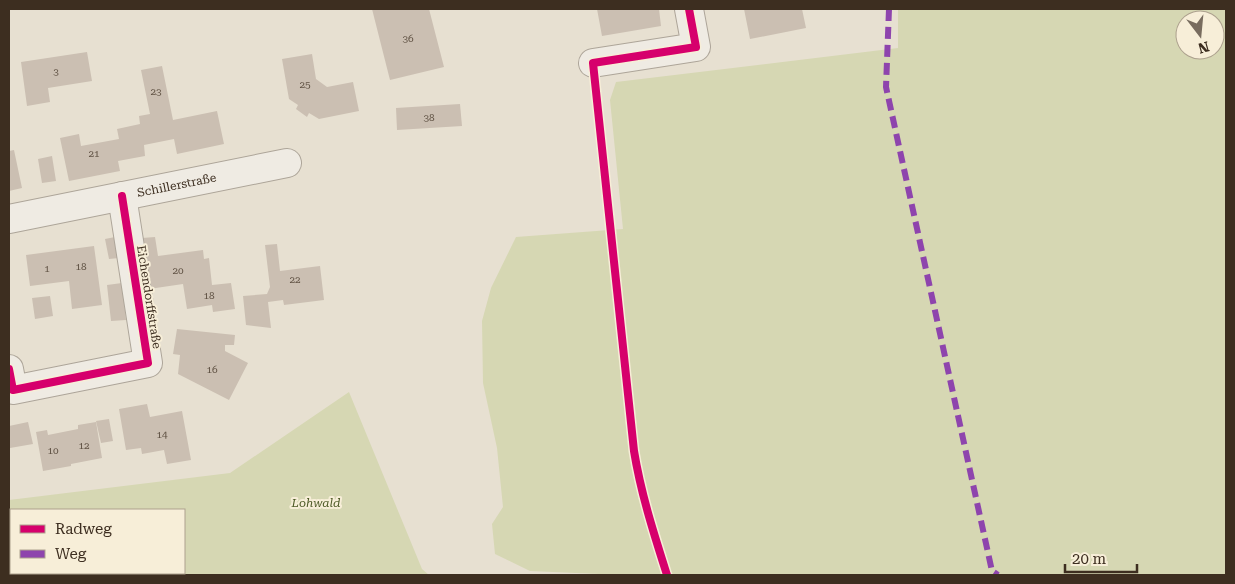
<svg xmlns="http://www.w3.org/2000/svg" width="1235" height="584" viewBox="0 0 1235 584" font-family="'Roboto Serif',serif">
	<style>
		.green { fill: #d6d7b3; fill-rule: evenodd }
		.building { fill: #cbbfb2 }
		.lines { fill: none; stroke-linecap: round; stroke-linejoin: round }
		.minor-casing { stroke: #ada599; stroke-width: 30 }
		.minor { stroke: #efebe3; stroke-width: 28 }
		.quiet { stroke: #8e44ad; stroke-width: 6; stroke-dasharray: 12 6; stroke-linecap: butt }
		.cycleway-casing { stroke: #f7eed8; stroke-width: 11 }
		.cycleway { stroke: #d6006c; stroke-width: 8 }
		.labels { text-anchor: middle; dominant-baseline: central; stroke-width: 4; stroke-linejoin: round; paint-order: stroke }
		.number-label { font-size: 10px; fill: #605244 }
		.street-label { font-size: 12px; fill: #3d2e20; stroke: #f7eed8 }
		.park-label { font-size: 12px; font-style: italic; fill: #4d5a26; stroke: #f7eed8 }
	</style>
	<rect width="100%" height="100%" fill="#e7e0d1"/>
	<path class="green" d="M898,9h328v566h-627v-1l-69,-3 -35,-17 -3,-30 11,-17 -6,-59 -14,-65 -1,-62 9,-33 25,-51 107,-8 -13,-129 6,-18 282,-34zM1185,20h30v30h-30z
		M349,392l73,177 7,6h-420v-75l221,-27zM11,510h173v63h-173z"/>
	<path class="building" d="M372,9h57l15,58 -54,13z
		M597,9h62l2,17 -59,10z
		M744,9h58l4,19 -56,11z
		M87,52l5,29 -44,7 2,14 -23,4 -6,-44z
		M312,54l4,25 11,8 26,-5 6,29 -40,8 -10,-6 -2,4 -11,-8 2,-4 -9,-6 -7,-40z
		M162,66l11,54 44,-9 7,33 -47,10 -3,-15 -30,6 1,11 -27,5 2,10 -51,10 -9,-43 19,-4 2,12 38,-7 -2,-10 23,-5 -1,-8 11,-2 -9,-44z
		M460,104l2,22 -65,4 -1,-22z
		M14,150l8,38 -13,3v-40z
		M52,156l4,25 -14,2 -4,-24z
		M115,237l4,21 -10,1 -4,-20z
		M155,237l3,19 45,-6 1,9 5,-1 3,27 19,-2 4,26 -22,3 -1,-7 -25,4 -4,-25 -34,5 -7,-51z
		M277,244l3,27 40,-5 4,34 -40,5 -1,-5 -15,2 3,26 -25,-3 -3,-29 24,-2 3,-7 -5,-42z
		M94,246l8,59 -30,4 -3,-28 -39,5 -4,-31z
		M122,283l4,37 -15,1 -4,-36z
		M50,296l3,20 -18,3 -3,-21z
		M177,329l58,6 -1,10h-9v6l23,12 -19,37 -51,-26 2,-19 -7,-1z
		M147,404l3,13 32,-6 9,49 -24,4 -3,-14 -22,4 -1,-6 -15,2 -7,-41z
		M109,419l4,22 -12,2 -5,-22z
		M28,422l5,22 -23,4 -1,-22z
		M96,422l6,36 -31,6v2l-28,5 -7,-39 11,-2 1,5 30,-6v-4z"/>
	<g class="lines">
		<defs>
			<g id="minor">
				<path d="M593,63l103,-16 -7,-38"/>
				<path id="s1" d="M9,219l278,-56"/>
				<path d="M9,369l4,21 135,-27 -26,-167"/>
			</g>
		</defs>
		<use href="#minor" class="minor-casing"/>
		<use href="#minor" class="minor"/>
		<path class="quiet" d="M889,9l-3,78 106,484 6,4"/>
		<defs>
			<path id="cycleway" d="M9,369l4,21 135,-27 -26,-167
				M667,575c-13,-41 -26,-81 -33,-124l-41,-388 103,-16 -7,-38"/>
		</defs>
		<use href="#cycleway" class="cycleway-casing"/>
		<use href="#cycleway" class="cycleway"/>
	</g>
	<g class="labels">
		<g class="number-label">
			<text x="408" y="38">36</text>
			<text x="56" y="71">3</text>
			<text x="305" y="84">25</text>
			<text x="156" y="91">23</text>
			<text x="429" y="117">38</text>
			<text x="94" y="153">21</text>
			<text x="81" y="266">18</text>
			<text x="47" y="268">1</text>
			<text x="178" y="270">20</text>
			<text x="295" y="279">22</text>
			<text x="209" y="295">18</text>
			<text x="212" y="369">16</text>
			<text x="162" y="434">14</text>
			<text x="84" y="445">12</text>
			<text x="53" y="450">10</text>
		</g>
		<g class="street-label">
			<text stroke="none"><textPath href="#s1" startOffset="171">Schillerstraße</textPath></text>
			<text transform="translate(149 297) rotate(81)">Eichendorffstraße</text>
		</g>
		<g class="park-label">
			<text x="316" y="503">Lohwald</text>
		</g>
	</g>
	<rect width="1235" height="584" fill="none" stroke="#3d2e20" stroke-width="20"/>
	<rect x="10" y="509" width="175" height="65" fill="#f7eed8" stroke="#ada18e"/>
	<rect x="20" y="525" width="25" height="8" fill="#d6006c" stroke="#ada18e"/>
	<text x="55" y="534" font-size="15" fill="#3d2e20">Radweg</text>
	<rect x="20" y="550" width="25" height="8" fill="#8e44ad" stroke="#ada18e"/>
	<text x="55" y="559" font-size="15" fill="#3d2e20">Weg</text>
	<g transform="translate(1200 35) rotate(164)"><circle r="24" fill="#f7eed8" stroke="#ada18e"/>
	<path d="M0-4L9 19L0 12L-9 19Z" fill="#786c5e"/>
	<text y="-8" font-size="14" font-weight="bold" text-anchor="middle" fill="#3d2e20">N</text>
	</g>
	<path d="M1065 564v8h72v-8" fill="none" stroke="#3d2e20" stroke-width="2.5"/>
	<text x="1072" y="564" font-size="15" fill="#3d2e20" stroke="#f7eed8" stroke-width="4" paint-order="stroke">20 m</text>
</svg>
